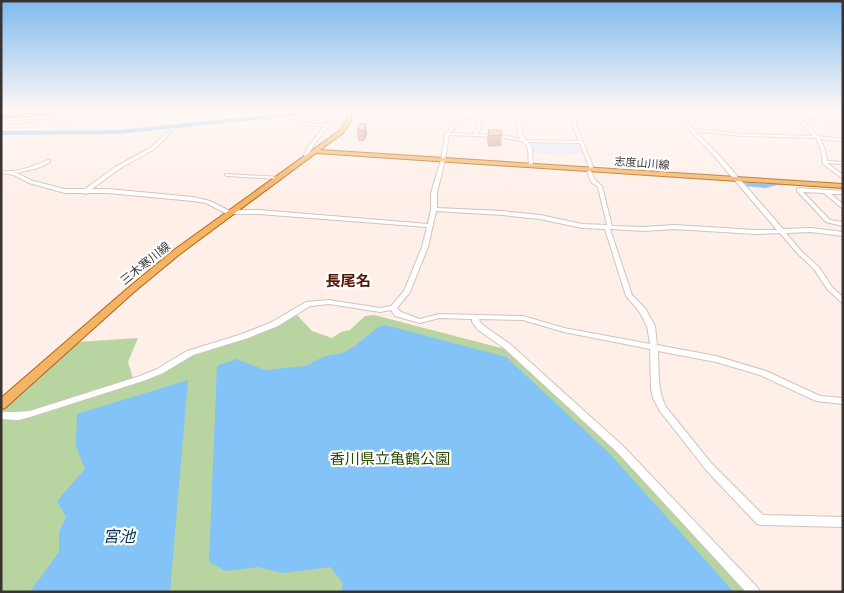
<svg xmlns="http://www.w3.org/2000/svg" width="844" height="593" viewBox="0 0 844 593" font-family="'PT Sans Narrow','Noto Sans JP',sans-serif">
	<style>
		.education { fill: #e8e6fc }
		.green { fill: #b7d4a1 }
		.water { fill: #83c3f8 }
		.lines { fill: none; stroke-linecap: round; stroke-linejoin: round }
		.river { fill: #83c3f8; fill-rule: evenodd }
		.minor-casing { stroke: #d1c3bd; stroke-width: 2 }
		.major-casing { stroke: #af6612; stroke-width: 2 }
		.minor { fill: #fff; fill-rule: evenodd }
		.major { fill: #f5b366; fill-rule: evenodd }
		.wall { fill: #d6a08b }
		.shaded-wall { fill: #ae8271 }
		.building { fill: #f9baa2; stroke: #ae8271 }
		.labels { text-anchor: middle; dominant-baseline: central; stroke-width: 4.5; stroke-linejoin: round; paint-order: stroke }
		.far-street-label { font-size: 11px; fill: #393432; stroke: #fff }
		.street-label { font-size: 12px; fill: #393432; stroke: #fff }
		.quarter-label { font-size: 15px; font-weight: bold; fill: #541203; stroke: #fff }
		.near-park-label { font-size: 15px; fill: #2a4a00; stroke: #fff }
		.near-water-label { font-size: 16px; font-style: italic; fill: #003254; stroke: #fff }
	</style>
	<rect width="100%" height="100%" fill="#feefe9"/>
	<path class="education" d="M527,141l51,2 5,11 -51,-1z"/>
	<path class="green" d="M297,315l15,16 20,7 9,-6 9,-2 15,-14 9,-1 131,34 11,6 93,83 150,154h-758v-181l76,-69 61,-4 -10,24 5,16 15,-1 45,-25 51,-13z"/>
	<path class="water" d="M385,325l121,32 105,98 123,137h-393l2,-9 -13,-16 -47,6 -26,-6 -31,4 -17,-9 8,-196 19,-7 29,11 40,-4 20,-10 18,-3 12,-7 23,-19z
		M188,380l-18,212h-140l29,-40v-20l7,-15 -9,-16 28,-32 -9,-23 1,-32z"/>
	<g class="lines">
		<path class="river" d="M309,111h32l-223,23 -117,1v-4l117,-1z
			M740,182l26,2 10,-2 4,2 -14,4 -23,-2h-3z"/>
		<defs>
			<path id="minor" d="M232,111h22l-55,5 -89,1 -109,7v-2l109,-7 89,-1z
				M351,111h7l-24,7 -20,27 -6,10 1,3h-4l-1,-3 6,-11 15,-18 -23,-1 -1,-1 5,-6 27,-2zM330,118l-3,6 -21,-1 2,-3z
				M455,111h4l1,6h22l12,-3 1,-3h4l-3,5 -15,4v8l-4,6 30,2 14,3 -3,-4 -2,-24h4l2,24 4,5 53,1 -7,-17 -1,-13h4l1,13 17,43 -2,4 4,9 7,6 10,40 32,1 30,-2 81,5h22l-63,-74 -37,-39 -62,-1 -39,-5h16l23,3 60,1 2,-1 2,1 26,1 69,-2 69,5v2l-42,-3 17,18 25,3v2l-23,-2 5,11 2,11 16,1v2l-16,-1 16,12v4l-20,-15 -2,-14 -5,-12 -74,-2 -47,-5 23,23 65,75 28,-1 32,4v4l-32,-4 -25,1 16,19 17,15 13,20 11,10v6l-2,-1 -14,-13 -13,-20 -16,-15 -18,-21 -25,1 -81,-5 -30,2 -34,-2 22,66 13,13 10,18 2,19 59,11 50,15 54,25 23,2v6l-27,-3 -56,-26 -44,-13 -58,-11c1,19 -1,39 8,56l46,57 51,51 80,2v10l-82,-2 -4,-1 -51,-54 -46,-59 -7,-13 -2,-10 -1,-39 -86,-17 -41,-12 -44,-1 1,3 4,4 26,18 113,102 135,142 2,4h-14l-129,-140 -113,-104 -26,-18 -6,-8v-3l-33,-1 -19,5 -25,-7 -4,-6 -11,2 -51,-8 -19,2 -32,20 -30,12 -55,17 -30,18 -17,7 -116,37 -12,3 -17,-1v-7h17l12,-1 110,-35 17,-7 30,-18 55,-17 30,-12 34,-20 23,-2 51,8 11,-2 13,-15 18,-44 5,-20 -168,-13h-32l-21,-11 -13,-2 -85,-8h-20l-3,1 -2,-1h-18l-36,-10 -15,-8 -13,-2v-2c17,2 32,-5 47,-11h2v2l-12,6 -22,5 17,8 32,8h20l30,-22 35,-19 19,-17 2,1 -1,1 -6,7 -11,10 -34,19 -27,20h16l85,8 17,4 18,9h31l169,14 3,-15v-16l10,-33 4,-26 12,-13zM774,116l23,2 16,18 -71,-2 -49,-5 -11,-11h23zM461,119h16v9l-4,6 -23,-1 10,-11zM449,135c13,1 66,1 75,8 6,4 4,15 5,22l2,1 2,-1 -1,-17 -4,-6 52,1 9,24 -2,4 4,11 7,5 9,38 -25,-1 -42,-9 -38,-4 -65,-3v-15l8,-33zM436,211l66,4 38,4 42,9 23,1 21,67 13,15 8,15 3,18 -86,-16 -41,-12 -84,-2 -19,5 -19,-7 -4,-4 13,-16 18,-45z
				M225,174l55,3 2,1 -2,1 -53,-3 -2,-1z
				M799,188l44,3v3h-12l12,10v5l-19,-16 -21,-1 27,28 13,2v4l-17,-4 -29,-31v-2z"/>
			<path id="major" d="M64,111h31l-94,7v-2z
				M347,111h4v10l-8,12 -23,17 523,34v4l-527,-35 -136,101 -46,38 -129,116 -4,1v-11l127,-110 46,-38 165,-119 8,-10z"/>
		</defs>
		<use href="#minor" class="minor-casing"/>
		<use href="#major" class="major-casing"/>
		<use href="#minor" class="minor"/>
		<use href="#major" class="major"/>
	</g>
	<path class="wall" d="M366,124l1,10 -3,7h-6l-1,-11z
		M488,130l14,5 -1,11 -13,1 -1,-7z"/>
	<path class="shaded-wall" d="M366,124l1,10 -3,7v-11z"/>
	<path class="building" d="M359,124h7l-2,6h-7z
		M488,130h13l1,5 -13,1z"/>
	<linearGradient id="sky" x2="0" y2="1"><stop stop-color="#7fbaee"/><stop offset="0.57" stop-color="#fff8f5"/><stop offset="1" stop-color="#fff8f5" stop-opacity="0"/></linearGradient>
	<rect width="844" height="195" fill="url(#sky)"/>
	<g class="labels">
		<g class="far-street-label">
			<text transform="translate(642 163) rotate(4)">志度山川線</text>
		</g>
		<g class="street-label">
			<text transform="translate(145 263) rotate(-39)">三木寒川線</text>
		</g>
		<g class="quarter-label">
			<text x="348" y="280">長尾名</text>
		</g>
		<g class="near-park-label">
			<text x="390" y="458">香川県立亀鶴公園</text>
		</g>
		<g class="near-water-label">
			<text x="119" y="536">宮池</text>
		</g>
	</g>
	<rect width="844" height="593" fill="none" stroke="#393432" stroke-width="5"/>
</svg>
